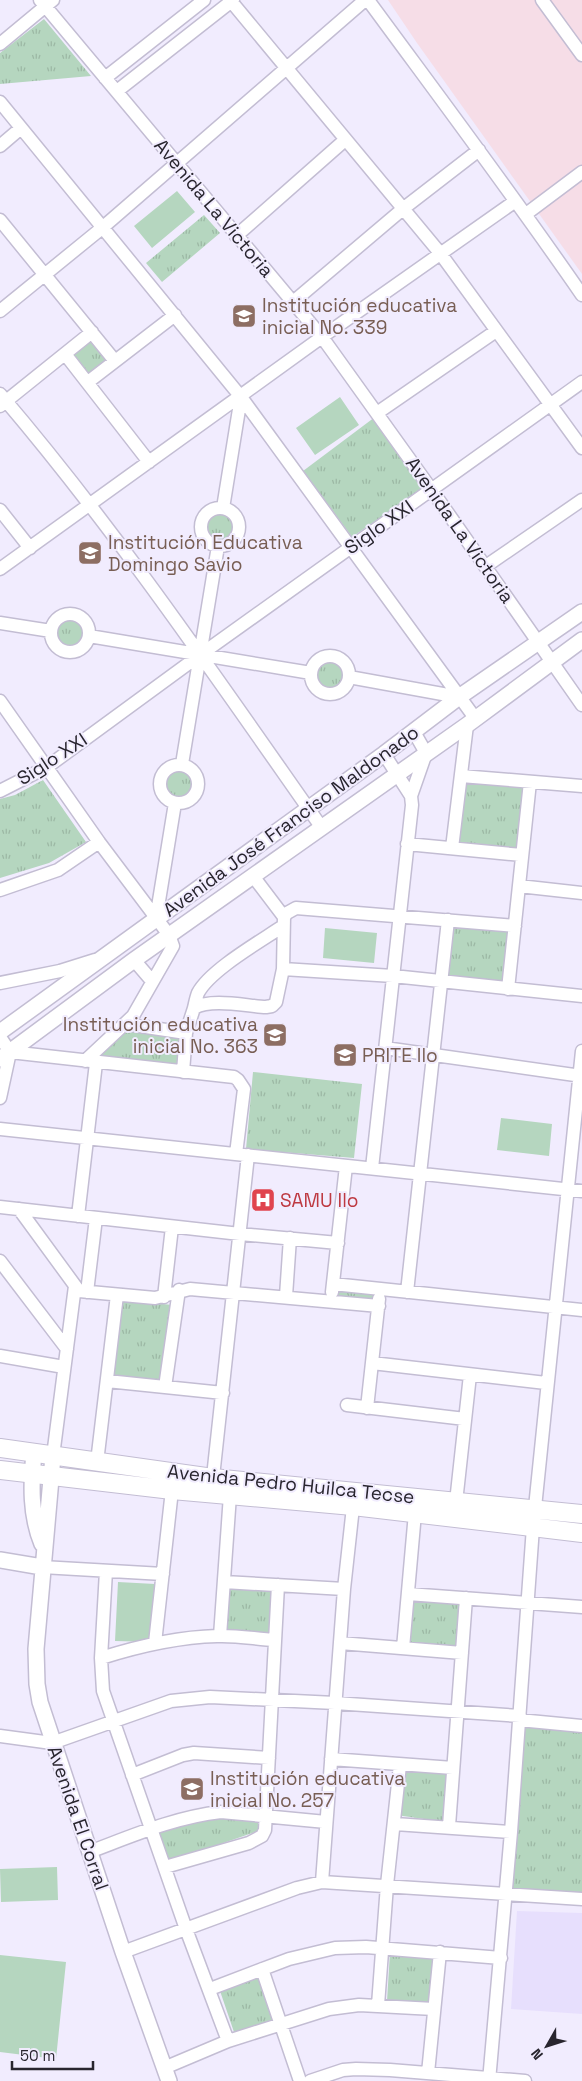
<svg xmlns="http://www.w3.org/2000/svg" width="582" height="2081" viewBox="0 0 582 2081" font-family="'Space Grotesk',sans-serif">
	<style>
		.industrial { fill: #f6dde7 }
		.built { fill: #e7dffd }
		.green { fill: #b5d6bf }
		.park { fill: url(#park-tufts) }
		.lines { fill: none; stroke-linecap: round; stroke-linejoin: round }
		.minor-casing { stroke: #c3bdd3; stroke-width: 15 }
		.tertiary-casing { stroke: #c3bdd3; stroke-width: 18 }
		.secondary-casing { stroke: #c3bdd3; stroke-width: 20 }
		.minor { stroke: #fff; stroke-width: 12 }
		.tertiary { stroke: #fff; stroke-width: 15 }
		.secondary { stroke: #fff; stroke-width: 18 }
		.labels { text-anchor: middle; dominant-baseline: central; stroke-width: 4; stroke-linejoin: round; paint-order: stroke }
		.street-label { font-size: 19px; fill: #28252e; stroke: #f1ecfe }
		.education-label { font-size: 19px; fill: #785e54; stroke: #f1ecfe; text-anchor: start }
		.health-label { font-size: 19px; fill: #be3a42; stroke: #f1ecfe; text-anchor: start }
	</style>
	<defs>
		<pattern id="park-tufts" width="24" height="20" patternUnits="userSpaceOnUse" patternTransform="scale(1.25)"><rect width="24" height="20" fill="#b5d6bf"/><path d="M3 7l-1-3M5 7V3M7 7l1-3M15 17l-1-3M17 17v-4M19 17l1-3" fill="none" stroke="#9cb8a4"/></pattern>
	</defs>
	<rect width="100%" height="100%" fill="#f1ecfe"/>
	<path class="industrial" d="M388,0h194v274l-165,-231z"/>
	<path class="built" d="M517,1911l65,2v101l-71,-5z"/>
	<path class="green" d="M177,191l18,21 -43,36 -18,-22z
		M340,397l19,28 -44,30 -19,-27z
		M325,928l52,5 -3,30 -51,-5z
		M501,1118l51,6 -3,32 -52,-6z
		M118,1582l37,2 -2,58 -38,-1z
		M57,1867l1,33 -57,2 -1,-33z
		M0,1955l66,7 -10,97 -56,-7z"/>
	<path class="park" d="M44,19l47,57 -91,8v-31z
		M204,215l16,18 -58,49 -16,-19z
		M91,336l19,23 -22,18 -19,-23z
		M375,417l49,71 -72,49 -49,-66z
		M205 527a15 15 0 1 1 30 0a15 15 0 1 1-30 0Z
		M54 633a15 15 0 1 1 30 0a15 15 0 1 1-30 0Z
		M314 674a15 15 0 1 1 30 0a15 15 0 1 1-30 0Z
		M164 784a15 15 0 1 1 30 0a15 15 0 1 1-30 0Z
		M43,780l43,62 -37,21 -49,15v-79l15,-4z
		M465,780l61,5 -8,65 -60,-7z
		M452,927l58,5 -5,52 -59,-7z
		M128,1028l51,9 3,5 -3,25 -76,-9 -6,-7z
		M253,1072l109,12 -8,74 -108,-9z
		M337,1290l37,3 2,2v5l-40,-4z
		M120,1299l52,6 -10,77 -50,-5z
		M226,1585l49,3 -3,49 -50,-5z
		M411,1598l52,4 -4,47 -52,-4z
		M524,1727l58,5v162l-70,-5z
		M399,1767l50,3 -4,52 -49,-7z
		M206,1816l52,3v12l-90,31 -11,-31z
		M390,1952l43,3 -2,50 -44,-4z
		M258,1973l17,49 -40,13 -16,-47z"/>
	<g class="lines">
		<defs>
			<path id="minor" d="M40,0l282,337 109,152 151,216
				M230,0l210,253 142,195
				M368,0c72,98 145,195 214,295
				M542,0l40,55
				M0,44l53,-44
				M105,78l99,-78
				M117,91l116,-91
				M0,102l241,295 234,321
				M0,146l21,-18
				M526,214l56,-42
				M0,220l115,141
				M236,236l109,-96
				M293,302l111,-94 75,-58
				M0,311l102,-83 263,-228
				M65,354l84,108
				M88,382l87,-67
				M0,394c117,137 218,286 322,434
				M0,406l92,-74
				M377,413l119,-82
				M201 527a19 19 0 1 1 38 0a19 19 0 1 1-38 0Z
				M223,508l18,-111
				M0,510l30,38
				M486,566l96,-66
				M0,569l322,-232 192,-135
				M51 633a19 19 0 1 1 38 0a19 19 0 1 1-38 0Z
				M0,623l51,8
				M89,636l222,37
				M311 675a19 19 0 1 1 38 0a19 19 0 1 1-38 0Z
				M349,677l110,20
				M0,701l99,141 70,93 4,11 -40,70 -48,45
				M182,764l36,-218
				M160 784a19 19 0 1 1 38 0a19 19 0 1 1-38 0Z
				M461,776l121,10
				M0,791l47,-24 153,-112 382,-273
				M411,796l15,-43 -12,-21
				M407,844l115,11
				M452,848l15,-123
				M253,876l31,41
				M519,886l63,7
				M0,890l58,-20 41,-28
				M156,919l19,-116
				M134,960l18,21
				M283,969l110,7 189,20
				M0,983l60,-12 35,-11
				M508,989l22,-207
				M194,1008c1,-4 2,-10 4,-15 12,-23 63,-52 85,-67
				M126,1024l60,9
				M0,1037l10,15 -10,46
				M385,1048l197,28
				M10,1052l224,25 4,3 6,9 -8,65
				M183,1072l3,-39 8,-25c17,-10 52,-2 72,-1l6,-1 4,-4 7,-33 1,-52 3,-4 9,-5 219,18
				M0,1129l582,62
				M372,1168l40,-363 -1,-9 -27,-42
				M0,1207l240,27 98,9
				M19,1209l60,82 76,7 35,-9 189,17
				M78,1216l18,-153
				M0,1261l67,88
				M333,1284l249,26
				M87,1292l9,-74
				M332,1292l14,-126
				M407,1292l41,-372
				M286,1296l4,-58
				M164,1297l8,-70
				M0,1356l64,11
				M372,1363l174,20
				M107,1381l116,12
				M165,1387l14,-97
				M347,1405l118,14
				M367,1408l12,-109
				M53,1456l22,-170
				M97,1462l20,-167
				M212,1486l36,-331
				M456,1502l14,-127
				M42,1567l121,7
				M106,1571l-5,87 2,33 83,238 42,112
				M224,1582l120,7
				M408,1594l174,13
				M220,1636l10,-141
				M155,1643l17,-153
				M340,1643l122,10
				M403,1648l12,-135
				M101,1658c38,-12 76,-21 116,-22 19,-1 39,3 58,4
				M519,1720l63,6
				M0,1736l52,7 119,-42 39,-4 125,6 185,13
				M331,1759l122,9
				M132,1775l51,-20 11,-2 75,5
				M395,1824l116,8
				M449,1826l17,-228
				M89,1852c43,-16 86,-35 132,-40l105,10
				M165,1867l84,-24 13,-7 3,-6 13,-245
				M322,1882l22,-293 10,-91
				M123,1952l174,-64 25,-6 260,17
				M262,1969l38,112
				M210,1989l79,-30 46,-11 31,-1 135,11
				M378,2005l9,-120 13,-120
				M164,2068l64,-27 101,-32 30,-4 75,4
				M428,2073l12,-121
				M310,2081l33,-11 13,-1 34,1 135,11
				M489,2081l22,-249 22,-305 49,-476"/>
			<path id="tertiary" d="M0,1032l384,-278 75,-57 123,-85
				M0,1059l134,-99 333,-235 115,-85
				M34,1453c-3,31 -4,62 8,91
				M53,1456l-17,193 1,35 3,18 83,250 46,129
				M0,1560l42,7"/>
			<path id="secondary" d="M0,1448l213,30 369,36
				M0,1470l172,20 181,16 229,27"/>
		</defs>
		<use href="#minor" class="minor-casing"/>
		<use href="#tertiary" class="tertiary-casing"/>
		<use href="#secondary" class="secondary-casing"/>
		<use href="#minor" class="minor"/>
		<use href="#tertiary" class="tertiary"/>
		<use href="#secondary" class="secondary"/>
	</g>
	<defs>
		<symbol id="school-square" viewBox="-11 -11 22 22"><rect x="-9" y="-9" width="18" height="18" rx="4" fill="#8d6e63" stroke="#f1ecfe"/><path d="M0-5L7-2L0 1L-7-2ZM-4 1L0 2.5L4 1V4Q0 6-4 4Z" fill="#fff"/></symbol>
		<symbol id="hospital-square" viewBox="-11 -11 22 22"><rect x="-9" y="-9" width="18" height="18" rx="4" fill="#e0444e" stroke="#f1ecfe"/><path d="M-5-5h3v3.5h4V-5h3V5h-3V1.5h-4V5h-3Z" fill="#fff"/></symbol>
	</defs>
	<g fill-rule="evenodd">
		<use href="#school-square" x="230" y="302" width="28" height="28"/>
		<use href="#school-square" x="76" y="539" width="28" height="28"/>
		<use href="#school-square" x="261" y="1021" width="28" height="28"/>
		<use href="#school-square" x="331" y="1041" width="28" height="28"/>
		<use href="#hospital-square" x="249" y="1186" width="28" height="28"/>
		<use href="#school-square" x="178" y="1775" width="28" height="28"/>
	</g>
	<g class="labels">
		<g class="street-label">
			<text transform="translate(214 208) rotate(50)">Avenida La Victoria</text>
			<text transform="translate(379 527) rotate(-35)">Siglo XXI</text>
			<text transform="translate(460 530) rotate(55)">Avenida La Victoria</text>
			<text transform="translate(52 759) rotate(-33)">Siglo XXI</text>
			<text transform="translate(291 821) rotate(-36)">Avenida José Franciso Maldonado</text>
			<text transform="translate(291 1484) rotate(6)">Avenida Pedro Huilca Tecse</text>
			<text transform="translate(78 1818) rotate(71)">Avenida El Corral</text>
		</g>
		<g class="education-label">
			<text x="262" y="305">Institución educativa<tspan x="262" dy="22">inicial No. 339</tspan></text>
			<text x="108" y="542">Institución Educativa<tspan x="108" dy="22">Domingo Savio</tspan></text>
			<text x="258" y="1024" text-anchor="end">Institución educativa<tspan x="258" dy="22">inicial No. 363</tspan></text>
			<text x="362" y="1055">PRITE Ilo</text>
			<text x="210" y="1778">Institución educativa<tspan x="210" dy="22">inicial No. 257</tspan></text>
		</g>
		<g class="health-label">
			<text x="280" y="1200">SAMU Ilo</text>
		</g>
	</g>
	<g transform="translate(547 2046) rotate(231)" stroke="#f1ecfe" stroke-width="4" paint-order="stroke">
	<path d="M0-4L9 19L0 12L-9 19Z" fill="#28252e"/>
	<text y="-8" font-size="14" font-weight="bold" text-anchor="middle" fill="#28252e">N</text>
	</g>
	<path d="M12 2061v8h81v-8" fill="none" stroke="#28252e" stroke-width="2.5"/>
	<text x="20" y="2061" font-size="15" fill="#28252e" stroke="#f1ecfe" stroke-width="4" paint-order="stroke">50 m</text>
</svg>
